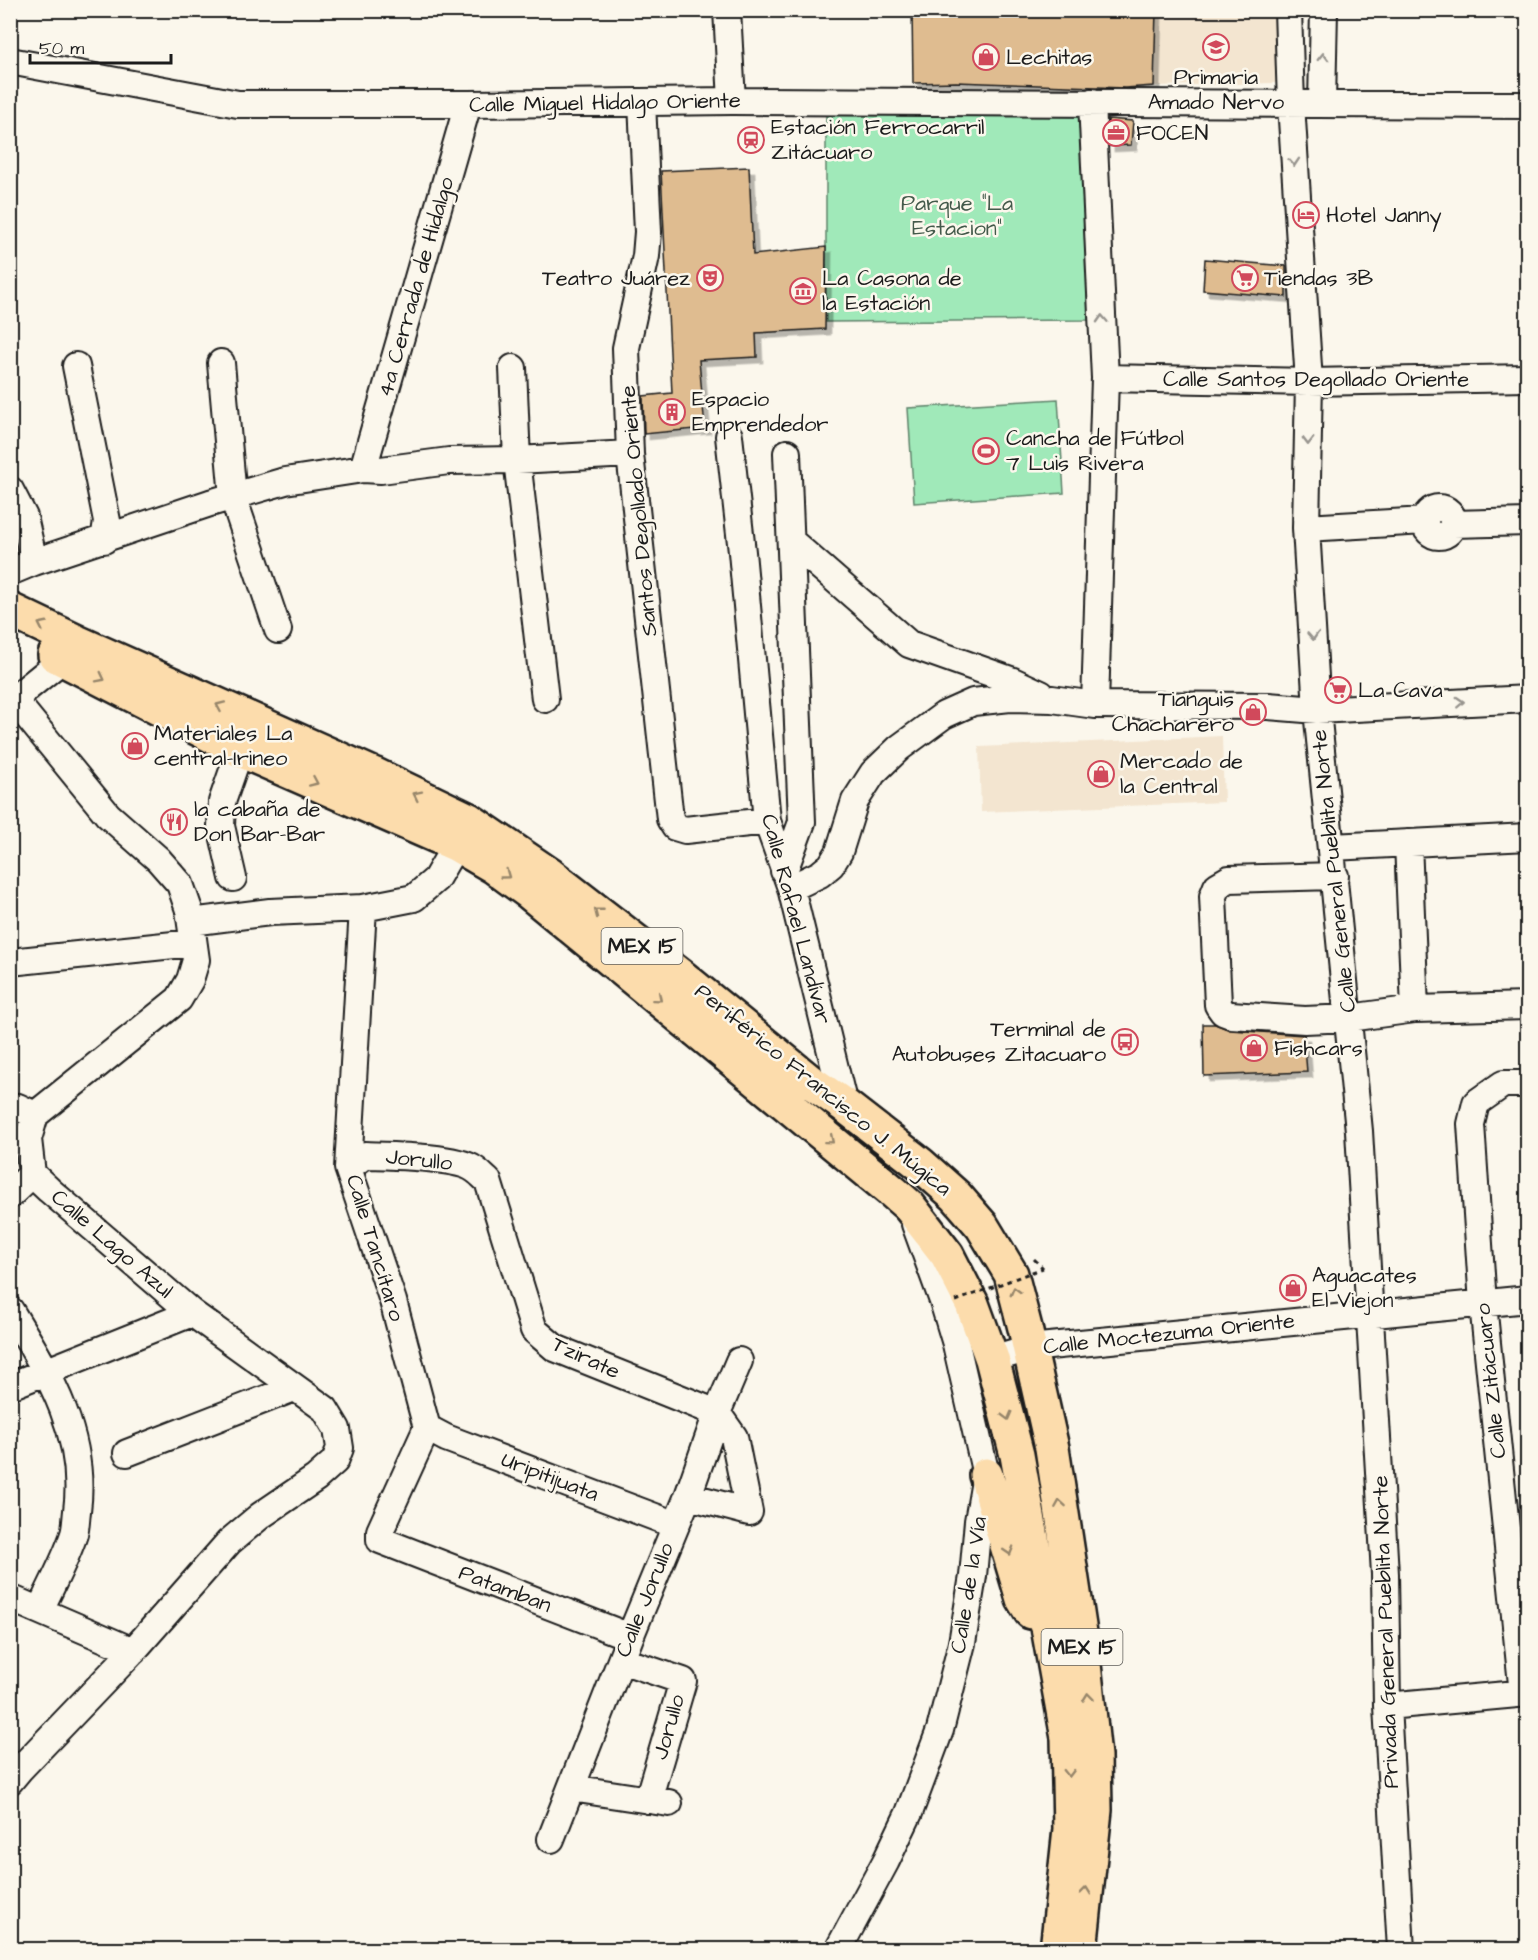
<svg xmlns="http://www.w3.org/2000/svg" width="1538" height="1960" viewBox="0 0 1538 1960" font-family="'Architects Daughter',sans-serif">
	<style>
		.built { fill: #f3e5d0 }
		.green { fill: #a0e9b9; stroke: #5e826a; stroke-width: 1.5 }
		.building { fill: #dfbc90; stroke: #1c1c1c; stroke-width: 1.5; filter: url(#shadow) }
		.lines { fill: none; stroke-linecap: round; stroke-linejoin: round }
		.minor-casing { stroke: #1c1c1c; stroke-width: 30 }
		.major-casing { stroke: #1c1c1c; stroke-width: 38 }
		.path { stroke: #1c1c1c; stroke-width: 3; stroke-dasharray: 4.5 4.5; stroke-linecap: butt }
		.minor { stroke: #fbf7ec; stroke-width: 26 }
		.major { stroke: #fcdcac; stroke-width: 33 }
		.path-bridge { stroke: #1c1c1c; stroke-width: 3; stroke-dasharray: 4.5 4.5; stroke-linecap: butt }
		.oneway { stroke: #97948e }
		.oneway2 { stroke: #97866b }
		.labels { text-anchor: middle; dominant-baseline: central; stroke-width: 5; stroke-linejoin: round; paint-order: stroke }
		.shield { fill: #fbf7ec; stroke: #5f5e5a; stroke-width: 1.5 }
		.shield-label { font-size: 21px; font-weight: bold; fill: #1c1c1c }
		.poi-label { font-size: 22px; fill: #1c1c1c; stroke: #fbf7ec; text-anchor: start }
		.street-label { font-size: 22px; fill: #1c1c1c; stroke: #fbf7ec }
		.park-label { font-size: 22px; fill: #445a4b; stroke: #fbf7ec }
	</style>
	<defs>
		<filter id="shadow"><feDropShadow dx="5.5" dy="5.5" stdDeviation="0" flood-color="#0004"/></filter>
	</defs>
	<rect width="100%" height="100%" fill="#fbf7ec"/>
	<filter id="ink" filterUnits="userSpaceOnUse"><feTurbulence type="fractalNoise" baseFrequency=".0167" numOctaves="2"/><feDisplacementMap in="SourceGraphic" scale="12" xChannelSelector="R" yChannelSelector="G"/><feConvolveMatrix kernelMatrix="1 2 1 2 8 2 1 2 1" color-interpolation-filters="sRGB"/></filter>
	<g filter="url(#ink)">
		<path class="built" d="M1156,11h121l-1,72 -122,3z
			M1222,736l2,66 -243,10 -2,-65z"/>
		<path class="green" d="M1088,110v210l-262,2v-211z
			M1058,399l6,94 -150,10 -6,-95z"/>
		<path class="building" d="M912,10h244l-2,76 -29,2 -169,-6 -43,1z
			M1108,119l25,2 -2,24 -22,1z
			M749,167l4,88 73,-8 -1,82 -69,4 1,24 -58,3 6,68 -61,6 -1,-38 29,-3 -11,-222z
			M1205,259l81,7v31l-83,-7z
			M1203,1024h12l15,6 74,5 3,37 -103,4z"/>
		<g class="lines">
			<defs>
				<path id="minor" d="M727,10l5,91
					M1288,10l3,94 18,278 -3,146 11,182 42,421 26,443 2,132 14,244
					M10,61l228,43h230l264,-3 796,4
					M642,102l6,130 -2,24 -20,92 4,106 40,365 5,8 10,3 82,-9
					M1092,102l13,276 -10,327
					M1322,103l2,-93
					M221,363l12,134 45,133
					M76,366l31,155 -3,19
					M513,368l4,92 28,239
					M1105,378l204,4 219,-4
					M729,436l13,116 25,269 24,67 53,217
					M363,469l105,-365
					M10,490l14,27 10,45
					M1425 522a14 14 0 1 1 28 0a14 14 0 1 1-28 0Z
					M1453,524l75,-2
					M1306,528l119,-7
					M791,541l118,103 104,37 28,13
					M10,572l24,-10 176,-59 75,-22 78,-12 18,1 68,-9 68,-1 113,-6
					M10,702l53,-43
					M1408,843l7,166
					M1332,847l196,-10
					M784,871l18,-49 -15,-369
					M1335,876l-106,3 -12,7 -4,10 5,109 5,7 8,3 74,5 44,-2 66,-9 113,-3
					M233,878l-12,-52 1,-24 18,-52
					M791,888l29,-14 11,-9 8,-13 16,-51 18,-28 26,-25 45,-33 29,-13 37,-4 42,1 43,6 173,1 49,4 211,-11
					M363,908l-15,260 45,133 34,127 -47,103v9l250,97
					M191,922l79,-10 93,-4 51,-10 22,-19 29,-50
					M10,962l183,-19
					M10,1107h8l17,8
					M348,1168l17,-13c25,1 89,1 109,14 5,3 9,8 14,12l46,149 21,18 162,65 17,24 15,75 -61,-16
					M10,1195l22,-21
					M10,1310c38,63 77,124 67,201 -1,8 -1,16 -3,23 -8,25 -23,52 -34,76
					M992,1359l37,-11 499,-49
					M10,1386l182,-73
					M427,1428l19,10 230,87
					M127,1453l167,-65
					M10,1598l123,53
					M621,1660l62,21 -35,119
					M1523,1694l-40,-390 -12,-180 5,-21 27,-19h25
					M1387,1706l141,-13
					M10,1781l10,-12 113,-118 96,-109 31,-26 56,-38 19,-17 5,-13 -3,-19 -12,-20 -133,-96 -143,-123 -17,-16 -4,-35 7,-24 144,-116 11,-19 6,-20 -7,-50 -9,-26 -22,-25 -50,-44 -93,-114
					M571,1788l98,15
					M551,1839l79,-202 58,-141 29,-83 22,-52
					M838,1950l48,-89 23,-48 31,-83 22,-87 11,-67 5,-55 8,-46 -30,-131 -13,-43 -28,-77"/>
				<path id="major" d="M10,610l67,32 296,132 96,46 81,55 132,102 126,103 36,25 76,59 36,32 26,30 29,48 14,54 27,120 30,198 12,110 1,54 -15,140
					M55,655l185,95 217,95 36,21 37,27 363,299 16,14 38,49 25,49 20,55 25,96 51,283 2,91 -13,121
					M986,1475l37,124 8,13"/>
			</defs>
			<use href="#minor" class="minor-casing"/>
			<use href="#major" class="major-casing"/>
			<path class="path" d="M1034,1259l9,9"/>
			<use href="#minor" class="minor"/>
			<use href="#major" class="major"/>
			<path class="path-bridge" d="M956,1301l87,-33"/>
		</g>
		<defs><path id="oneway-chevron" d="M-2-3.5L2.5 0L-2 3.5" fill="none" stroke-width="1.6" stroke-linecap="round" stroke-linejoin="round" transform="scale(1.5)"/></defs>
		<g class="oneway">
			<use href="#oneway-chevron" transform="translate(1323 57) rotate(-89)"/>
			<use href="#oneway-chevron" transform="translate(1294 162) rotate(86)"/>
			<use href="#oneway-chevron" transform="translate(1102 319) rotate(-93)"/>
			<use href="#oneway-chevron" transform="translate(1308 441) rotate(91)"/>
			<use href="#oneway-chevron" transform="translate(1313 636) rotate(86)"/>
			<use href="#oneway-chevron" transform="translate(1460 702) rotate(-3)"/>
		</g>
		<g class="oneway2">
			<use href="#oneway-chevron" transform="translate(42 625) rotate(-154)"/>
			<use href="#oneway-chevron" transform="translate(101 678) rotate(27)"/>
			<use href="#oneway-chevron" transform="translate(220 706) rotate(-156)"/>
			<use href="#oneway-chevron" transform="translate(314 782) rotate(24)"/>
			<use href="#oneway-chevron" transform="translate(417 795) rotate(-154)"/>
			<use href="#oneway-chevron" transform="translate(506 875) rotate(36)"/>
			<use href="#oneway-chevron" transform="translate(598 912) rotate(-142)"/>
			<use href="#oneway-chevron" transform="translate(658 998) rotate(40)"/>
			<use href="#oneway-chevron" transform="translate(830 1140) rotate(40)"/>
			<use href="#oneway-chevron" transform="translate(1015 1291) rotate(-105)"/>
			<use href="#oneway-chevron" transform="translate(1007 1416) rotate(75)"/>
			<use href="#oneway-chevron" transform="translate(1060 1504) rotate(-99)"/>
			<use href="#oneway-chevron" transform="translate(1009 1551) rotate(73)"/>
			<use href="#oneway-chevron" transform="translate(1088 1697) rotate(-96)"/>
			<use href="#oneway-chevron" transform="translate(1069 1773) rotate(89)"/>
			<use href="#oneway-chevron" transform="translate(1086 1891) rotate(-84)"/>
		</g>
	</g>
	<defs>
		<symbol id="school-ring" viewBox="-11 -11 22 22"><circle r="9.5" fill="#fbf7ec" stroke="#d1495b" stroke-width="1.5"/><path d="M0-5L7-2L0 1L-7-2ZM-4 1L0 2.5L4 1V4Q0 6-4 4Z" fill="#d1495b"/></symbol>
		<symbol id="shop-ring" viewBox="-11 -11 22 22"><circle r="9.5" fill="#fbf7ec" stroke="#d1495b" stroke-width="1.5"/><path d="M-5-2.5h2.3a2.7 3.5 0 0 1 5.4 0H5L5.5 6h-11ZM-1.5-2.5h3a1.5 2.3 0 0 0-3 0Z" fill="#d1495b"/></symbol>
		<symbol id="office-ring" viewBox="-11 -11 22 22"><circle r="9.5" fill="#fbf7ec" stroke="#d1495b" stroke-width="1.5"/><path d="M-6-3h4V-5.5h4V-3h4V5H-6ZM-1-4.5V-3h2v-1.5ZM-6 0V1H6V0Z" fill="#d1495b"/></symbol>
		<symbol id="station-ring" viewBox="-11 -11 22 22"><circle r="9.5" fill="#fbf7ec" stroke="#d1495b" stroke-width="1.5"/><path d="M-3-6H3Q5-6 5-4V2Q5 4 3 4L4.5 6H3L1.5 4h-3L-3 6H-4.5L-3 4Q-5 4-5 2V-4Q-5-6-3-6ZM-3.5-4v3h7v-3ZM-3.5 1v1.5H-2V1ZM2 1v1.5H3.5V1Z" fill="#d1495b"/></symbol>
		<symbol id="hotel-ring" viewBox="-11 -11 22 22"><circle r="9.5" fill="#fbf7ec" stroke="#d1495b" stroke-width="1.5"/><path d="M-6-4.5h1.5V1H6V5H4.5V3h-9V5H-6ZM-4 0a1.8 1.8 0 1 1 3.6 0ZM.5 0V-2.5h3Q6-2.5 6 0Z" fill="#d1495b"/></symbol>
		<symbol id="theatre-ring" viewBox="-11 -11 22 22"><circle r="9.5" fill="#fbf7ec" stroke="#d1495b" stroke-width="1.5"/><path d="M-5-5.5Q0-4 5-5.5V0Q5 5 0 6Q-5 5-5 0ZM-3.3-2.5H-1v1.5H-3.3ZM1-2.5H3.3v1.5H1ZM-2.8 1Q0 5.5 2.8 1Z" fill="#d1495b"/></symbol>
		<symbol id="supermarket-ring" viewBox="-11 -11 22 22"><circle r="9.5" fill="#fbf7ec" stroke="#d1495b" stroke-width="1.5"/><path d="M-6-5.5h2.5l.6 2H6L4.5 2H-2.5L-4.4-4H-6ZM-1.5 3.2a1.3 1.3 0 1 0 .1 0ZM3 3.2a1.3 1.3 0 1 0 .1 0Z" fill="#d1495b"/></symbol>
		<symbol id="museum-ring" viewBox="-11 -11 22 22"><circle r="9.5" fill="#fbf7ec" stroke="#d1495b" stroke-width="1.5"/><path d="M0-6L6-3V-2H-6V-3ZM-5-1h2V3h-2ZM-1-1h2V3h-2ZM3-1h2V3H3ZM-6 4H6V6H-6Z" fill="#d1495b"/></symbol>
		<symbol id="building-ring" viewBox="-11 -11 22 22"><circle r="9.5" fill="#fbf7ec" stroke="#d1495b" stroke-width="1.5"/><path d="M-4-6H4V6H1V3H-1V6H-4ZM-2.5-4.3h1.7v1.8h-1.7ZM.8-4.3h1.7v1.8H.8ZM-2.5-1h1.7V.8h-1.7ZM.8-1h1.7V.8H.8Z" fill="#d1495b"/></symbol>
		<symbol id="stadium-ring" viewBox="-11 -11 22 22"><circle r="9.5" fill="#fbf7ec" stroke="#d1495b" stroke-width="1.5"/><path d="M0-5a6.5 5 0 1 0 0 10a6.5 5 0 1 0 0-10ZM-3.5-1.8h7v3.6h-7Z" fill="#d1495b"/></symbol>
		<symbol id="restaurant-ring" viewBox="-11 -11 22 22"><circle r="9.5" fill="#fbf7ec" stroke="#d1495b" stroke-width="1.5"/><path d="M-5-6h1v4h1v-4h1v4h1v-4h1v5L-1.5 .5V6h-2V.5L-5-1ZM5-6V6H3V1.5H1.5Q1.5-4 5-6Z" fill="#d1495b"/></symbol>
		<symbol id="bus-ring" viewBox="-11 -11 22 22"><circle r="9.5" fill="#fbf7ec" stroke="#d1495b" stroke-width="1.5"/><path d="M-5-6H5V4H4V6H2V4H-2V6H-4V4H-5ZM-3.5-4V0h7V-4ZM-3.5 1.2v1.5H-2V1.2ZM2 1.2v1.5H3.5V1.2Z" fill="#d1495b"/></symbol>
	</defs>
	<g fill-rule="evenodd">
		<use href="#school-ring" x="1201" y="32" width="30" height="30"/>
		<use href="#shop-ring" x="971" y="42" width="30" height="30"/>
		<use href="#office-ring" x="1101" y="118" width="30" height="30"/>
		<use href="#station-ring" x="736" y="125" width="30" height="30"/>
		<use href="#hotel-ring" x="1291" y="200" width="30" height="30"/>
		<use href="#theatre-ring" x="695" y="263" width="30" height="30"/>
		<use href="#supermarket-ring" x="1230" y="263" width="30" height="30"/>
		<use href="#museum-ring" x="788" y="276" width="30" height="30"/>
		<use href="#building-ring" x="657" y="397" width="30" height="30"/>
		<use href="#stadium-ring" x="971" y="436" width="30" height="30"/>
		<use href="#supermarket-ring" x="1323" y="675" width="30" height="30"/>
		<use href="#shop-ring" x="1238" y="697" width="30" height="30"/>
		<use href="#shop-ring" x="120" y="731" width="30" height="30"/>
		<use href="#shop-ring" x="1086" y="759" width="30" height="30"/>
		<use href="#restaurant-ring" x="159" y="807" width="30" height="30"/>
		<use href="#bus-ring" x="1110" y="1027" width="30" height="30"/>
		<use href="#shop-ring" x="1239" y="1033" width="30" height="30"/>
		<use href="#shop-ring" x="1278" y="1273" width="30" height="30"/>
	</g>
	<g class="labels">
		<g class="shield">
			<rect x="601.5" y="928" width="81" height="36" rx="4.5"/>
			<rect x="1041.5" y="1629" width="81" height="36" rx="4.5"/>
		</g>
		<g class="shield-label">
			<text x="642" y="946">MEX 15</text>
			<text x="1082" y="1647">MEX 15</text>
		</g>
		<g class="poi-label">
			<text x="1006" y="57">Lechitas</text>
			<text x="1216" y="77" text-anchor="middle">Primaria<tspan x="1216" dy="25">Amado Nervo</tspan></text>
			<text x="771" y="127">Estación Ferrocarril<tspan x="771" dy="25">Zitácuaro</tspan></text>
			<text x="1136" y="133">FOCEN</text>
			<text x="1326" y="215">Hotel Janny</text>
			<text x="690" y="278" text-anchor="end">Teatro Juárez</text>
			<text x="822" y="278">La Casona de<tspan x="822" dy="25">la Estación</tspan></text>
			<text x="1264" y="278">Tiendas 3B</text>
			<text x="692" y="399">Espacio<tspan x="692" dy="25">Emprendedor</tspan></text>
			<text x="1006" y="438">Cancha de Fútbol<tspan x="1006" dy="25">7 Luis Rivera</tspan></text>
			<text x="1358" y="690">La Cava</text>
			<text x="1234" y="699" text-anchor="end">Tianguis<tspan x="1234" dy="25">Chacharero</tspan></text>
			<text x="154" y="733">Materiales La<tspan x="154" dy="25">central-Irineo</tspan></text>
			<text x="1120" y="761">Mercado de<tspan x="1120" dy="25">la Central</tspan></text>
			<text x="194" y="809">la cabaña de<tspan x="194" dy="25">Don Bar-Bar</tspan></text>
			<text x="1106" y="1029" text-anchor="end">Terminal de<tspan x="1106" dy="25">Autobuses Zitacuaro</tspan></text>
			<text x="1274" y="1048">Fishcars</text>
			<text x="1312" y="1275">Aguacates<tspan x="1312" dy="25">El Viejon</tspan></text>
		</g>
		<g class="street-label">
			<text transform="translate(605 103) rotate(-1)">Calle Miguel Hidalgo Oriente</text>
			<text transform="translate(416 287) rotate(-74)">4a Cerrada de Hidalgo</text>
			<text x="1316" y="379">Calle Santos Degollado Oriente</text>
			<text transform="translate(639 511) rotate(-95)">Santos Degollado Oriente</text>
			<text transform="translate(1334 871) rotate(-96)">Calle General Pueblita Norte</text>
			<text transform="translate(796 919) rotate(75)">Calle Rafael Landívar</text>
			<text transform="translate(823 1090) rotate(39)">Periférico Francisco J. Múgica</text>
			<text transform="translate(419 1160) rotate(6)">Jorullo</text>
			<text transform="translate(112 1244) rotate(41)">Calle Lago Azul</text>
			<text transform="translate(375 1248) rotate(73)">Calle Tancítaro</text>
			<text transform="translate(1169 1334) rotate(-6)">Calle Moctezuma Oriente</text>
			<text transform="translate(586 1358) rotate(25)">Tzirate</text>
			<text transform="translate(1491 1381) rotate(-96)">Calle Zitácuaro</text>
			<text transform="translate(550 1477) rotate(21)">Uripitijuata</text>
			<text transform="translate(969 1585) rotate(-81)">Calle de la Vía</text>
			<text transform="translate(505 1589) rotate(21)">Patamban</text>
			<text transform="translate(645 1600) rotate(-68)">Calle Jorullo</text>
			<text transform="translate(1386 1632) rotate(-92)">Privada General Pueblita Norte</text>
			<text transform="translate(669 1727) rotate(-74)">Jorullo</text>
		</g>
		<g class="park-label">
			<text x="957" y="203">Parque "La<tspan x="957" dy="25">Estacion"</tspan></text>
		</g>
	</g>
	<rect width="1538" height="1960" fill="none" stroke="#fbf7ec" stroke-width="36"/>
	<rect x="18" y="18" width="1502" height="1924" fill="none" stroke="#1c1c1c" stroke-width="2" filter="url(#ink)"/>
	<path d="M30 54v9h141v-9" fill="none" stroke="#1c1c1c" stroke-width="3"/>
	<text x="39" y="54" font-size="18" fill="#1c1c1c" stroke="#fbf7ec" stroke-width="4.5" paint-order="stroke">50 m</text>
</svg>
